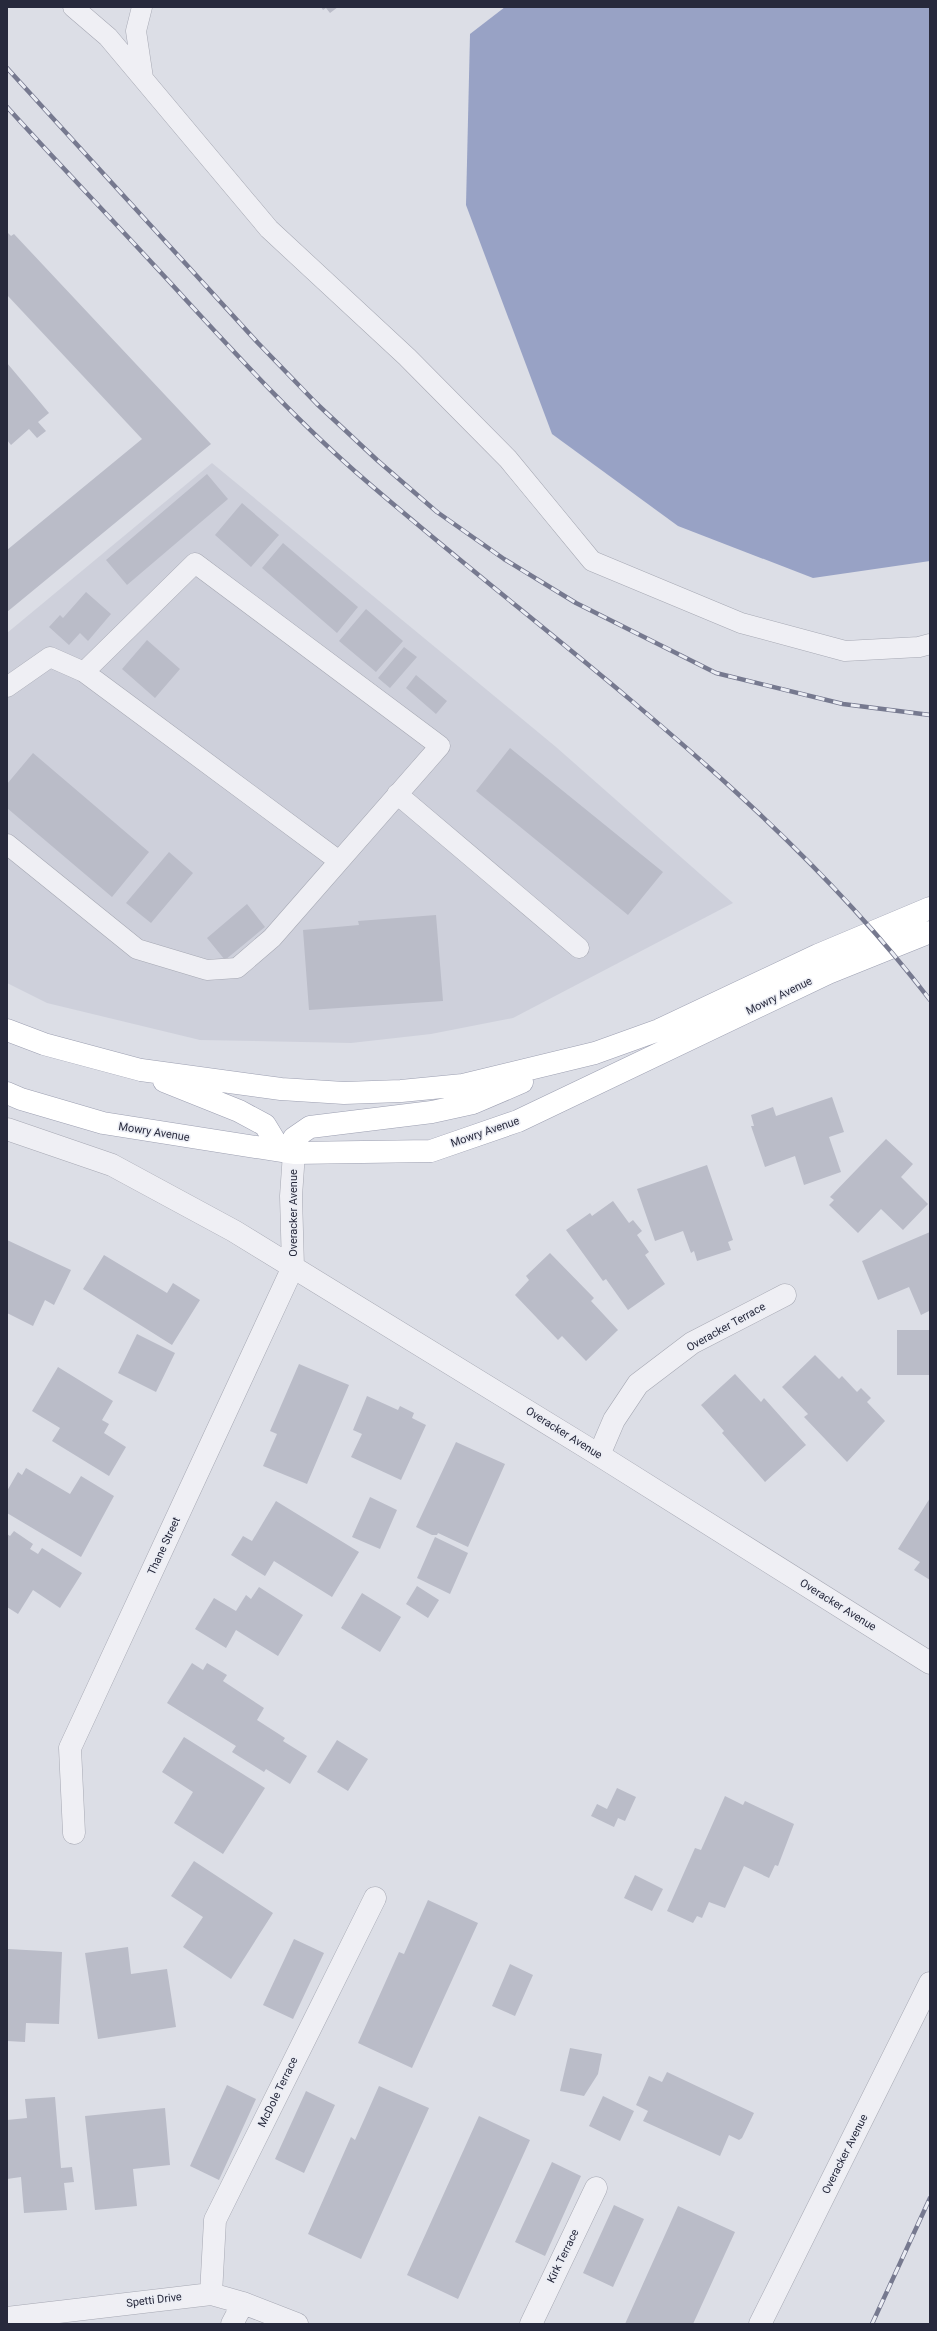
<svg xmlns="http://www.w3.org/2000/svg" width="937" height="2331" viewBox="0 0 937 2331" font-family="Roboto,sans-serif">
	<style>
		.built { fill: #ced0db }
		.water { fill: #98a2c5 }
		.building { fill: #babcc8 }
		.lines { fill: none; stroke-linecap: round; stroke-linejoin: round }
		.lane-casing { stroke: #a6a8b3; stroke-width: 21 }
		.street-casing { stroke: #a6a8b3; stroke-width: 23 }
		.primary-casing { stroke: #9c9fb1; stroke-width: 23 }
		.lane { stroke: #efeff4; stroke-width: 20 }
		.street { stroke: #efeff4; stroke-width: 22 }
		.primary { stroke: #fff; stroke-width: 22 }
		.rail-casing { stroke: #76798f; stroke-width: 4.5 }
		.rail { stroke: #ebedf4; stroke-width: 3; stroke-dasharray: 9; stroke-linecap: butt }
		.labels { text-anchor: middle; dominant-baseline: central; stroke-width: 3; stroke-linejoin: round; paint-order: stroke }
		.street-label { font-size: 11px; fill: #27293c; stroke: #ebedf4 }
	</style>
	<rect width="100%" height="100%" fill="#dcdee6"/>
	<path class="built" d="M212,463l344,284 177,156 -220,115 -82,16 -80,9 -151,-3 -153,-37 -40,-20v-350z"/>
	<path class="water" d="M505,7h425v554l-117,17 -135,-52 -126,-92 -86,-229 4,-171z"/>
	<path class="building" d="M321,7h17l-8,6 -4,-5 -3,2z
		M7,232l4,4 3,-2 197,210 -204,168v-62l135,-111 -135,-144z
		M7,363l42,50 -11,9 8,9 -9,7 -8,-9 -18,16 -4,-5z
		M207,474l21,25 -101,86 -21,-25z
		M242,503l37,32 -28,32 -36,-32z
		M283,543l75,64 -21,26 -75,-65z
		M86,592l25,22 -23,27 -8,-8 -11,12 -20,-18 11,-12 3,3z
		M366,609l37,32 -27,31 -37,-31z
		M147,640l33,29 -25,29 -33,-29z
		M404,647l13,10 -27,31 -12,-10z
		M416,675l31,26 -11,13 -30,-26z
		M510,748l153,124 -35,43 -152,-124z
		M33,753l116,99 -37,45 -105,-89v-24z
		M169,852l24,21 -42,50 -25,-20z
		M247,904l18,23 -40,33 -18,-22z
		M436,915l7,86 -134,9 -6,-80 56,-5 -1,-4z
		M832,1097l12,35 -15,5 12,35 -37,13 -9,-29 -30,11 -14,-41h3l-3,-11 22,-8 3,9z
		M886,1139l27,25 -12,13 27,27 -25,26 -22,-21 -23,24 -29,-28 5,-5 -4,-3z
		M707,1165l26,75 -5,2 3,8 -34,11 -3,-10 -3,2 -8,-22 -28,10 -18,-52z
		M613,1201l16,22 4,-3 9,11 -5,4 12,17 -4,3 20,29 -37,26 -22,-31 -3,2 -37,-51 24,-17 2,3z
		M930,1232v82l-1,-3 -8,4 -12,-28 -31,13 -16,-39z
		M7,1240l64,30 -17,35 -9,-5 -12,26 -26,-13z
		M550,1253l44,45 -3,3 27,29 -32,31 -24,-25 -4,4 -43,-45 14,-15 -3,-4z
		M104,1255l63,38 6,-10 27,17 -28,45 -89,-56z
		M897,1330h33v45h-33z
		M137,1334l38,19 -19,39 -38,-19z
		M815,1355l24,24 3,-3 15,16 4,-4 10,10 -4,4 18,19 -38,41 -43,-45 4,-3 -26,-27z
		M299,1364l50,21 -42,99 -44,-18 14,-32 -7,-3z
		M58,1367l55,34 -11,19 7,4 -5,9 22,14 -17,29 -57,-35 8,-13 -28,-17z
		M735,1374l26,28 3,-4 42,47 -41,37 -43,-49 2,-2 -23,-26z
		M367,1396l31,14 2,-4 14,7 -2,5 14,7 -25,55 -50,-23 11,-23 -9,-4z
		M456,1442l49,22 -37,83 -30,-14 -1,2h-5l-16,-8z
		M26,1468l44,26 11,-18 33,20 -33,61 -74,-44v-22l11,-19 4,3z
		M370,1497l27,13 -17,39 -28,-12z
		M930,1498v82l-16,-10 6,-8 -22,-13z
		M276,1501l83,51 -27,45 -58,-36 -9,15 -34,-21 12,-19 9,5z
		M14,1531l19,13 -3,5 8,5 4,-6 40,25 -22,35 -27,-18 -15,24 -11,-7v-73l3,2z
		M435,1537l33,16 -18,41 -33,-16z
		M417,1586l22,14 -11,18 -22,-14z
		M259,1587l44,28 -25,41 -42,-26 -10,18 -31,-19 19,-31 22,13 10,-16 5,4z
		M362,1593l39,24 -21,35 -39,-24z
		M192,1663l11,7 4,-7 20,12 -4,6 41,27 -7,12 28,18 -2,3 24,15 -17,28 -24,-15 -2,3 -32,-20 4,-6 -69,-43z
		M184,1737l81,51 -42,66 -49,-31 19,-31 -31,-20z
		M337,1740l31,19 -20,32 -31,-19z
		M617,1788l19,9 -11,24 -7,-3 -4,9 -23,-11 6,-12 10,5z
		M725,1796l18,9 2,-4 49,23 -16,42 -3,-1 -6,13 -25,-12 -19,42 -16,-6 -7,16 -5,-2 -4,7 -26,-12 28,-63 6,2z
		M194,1861l79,52 -42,66 -48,-32 20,-30 -32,-21z
		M635,1875l28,14 -11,22 -28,-13z
		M428,1900l50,23 -66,145 -54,-25 41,-91 5,2z
		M294,1939l30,14 -31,66 -30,-14z
		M128,1947l3,27 36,-5 9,58 -78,12 -13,-86z
		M8,1949l54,3 -3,72 -33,-1 -1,19 -18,-1z
		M510,1964l23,11 -18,41 -23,-10z
		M570,2048l32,6 -4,20 -14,22 -24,-5z
		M667,2072l87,41 -12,25 -3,2 -10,-5 -9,21 -77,-35 5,-10 -12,-6 13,-29 13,6z
		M227,2085l29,14 -37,81 -29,-14z
		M379,2086l50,22 -68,151 -53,-25 43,-97 4,3z
		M306,2091l29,14 -31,68 -29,-14z
		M603,2096l31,15 -14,30 -31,-15z
		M55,2097l6,71 11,-1 2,15 -10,1 3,27 -43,3 -3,-36 -14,2v-59l20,-2 -2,-19z
		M165,2108l5,57 -37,4 4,37 -42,4 -10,-94z
		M479,2116l51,24 -72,159 -51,-24z
		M552,2162l29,14 -36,80 -30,-14z
		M614,2205l30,14 -31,68 -30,-14z
		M678,2206l57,26 -42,92h-68z"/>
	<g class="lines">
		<defs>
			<path id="lane" d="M73,7l35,30 161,192 138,128 101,102 84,102 149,62 104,28 74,-4 11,-3
				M142,7l-6,24 7,47
				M7,687l43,-30 34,15
				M397,794l182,154
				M7,844l130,105 70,21 30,-2 35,-30 168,-192 -245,-183 -111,109 255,189"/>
			<path id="street" d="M7,1129l105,36 122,66 365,224 331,208
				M599,1455l15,-35 24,-36 54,-41 93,-48
				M74,1833l-4,-85 223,-481 -2,-71 3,-43
				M211,2294l4,-74 160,-322
				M7,2318l204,-24 32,9 54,21
				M232,2324l11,-21
				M531,2324l65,-136
				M760,2324l170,-341"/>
			<path id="primary" d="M7,1030l37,14 97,26 140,19 63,4 57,-2 62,-6 132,-32 64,-23 159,-75 112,-47
				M164,1081l75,30 26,14 11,18 16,9
				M7,1093l14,6 82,24 191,30 137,-2 87,-30 310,-148 102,-41
				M294,1153v-15l16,-11 122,-15 41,-9 49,-21"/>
		</defs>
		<use href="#lane" class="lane-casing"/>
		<use href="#street" class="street-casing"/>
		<use href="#primary" class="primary-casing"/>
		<use href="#lane" class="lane"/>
		<use href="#street" class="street"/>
		<use href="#primary" class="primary"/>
		<defs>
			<path id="rail" d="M7,68l251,275 59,61 60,56 60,52 67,47 72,44 140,70 127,31 87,11
				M7,107c59,65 121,129 180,194 57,62 114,124 178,179 192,166 410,317 565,520
				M872,2324l58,-126"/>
		</defs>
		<use href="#rail" class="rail-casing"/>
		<use href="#rail" class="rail"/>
	</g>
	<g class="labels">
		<g class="street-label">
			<text transform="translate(779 996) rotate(-26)">Mowry Avenue</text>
			<text transform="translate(154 1132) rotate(9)">Mowry Avenue</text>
			<text transform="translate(485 1132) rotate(-19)">Mowry Avenue</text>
			<text transform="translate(293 1213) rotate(-90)">Overacker Avenue</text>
			<text transform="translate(726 1327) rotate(-29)">Overacker Terrace</text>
			<text transform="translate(564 1433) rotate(32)">Overacker Avenue</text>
			<text transform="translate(164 1546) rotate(-65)">Thane Street</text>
			<text transform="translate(838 1605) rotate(32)">Overacker Avenue</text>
			<text transform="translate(278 2092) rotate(-64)">McDole Terrace</text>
			<text transform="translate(845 2154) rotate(-63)">Overacker Avenue</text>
			<text transform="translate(563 2256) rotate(-64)">Kirk Terrace</text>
			<text transform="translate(154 2300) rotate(-7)">Spetti Drive</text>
		</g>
	</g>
	<rect width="937" height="2331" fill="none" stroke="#27293c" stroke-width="16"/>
</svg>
